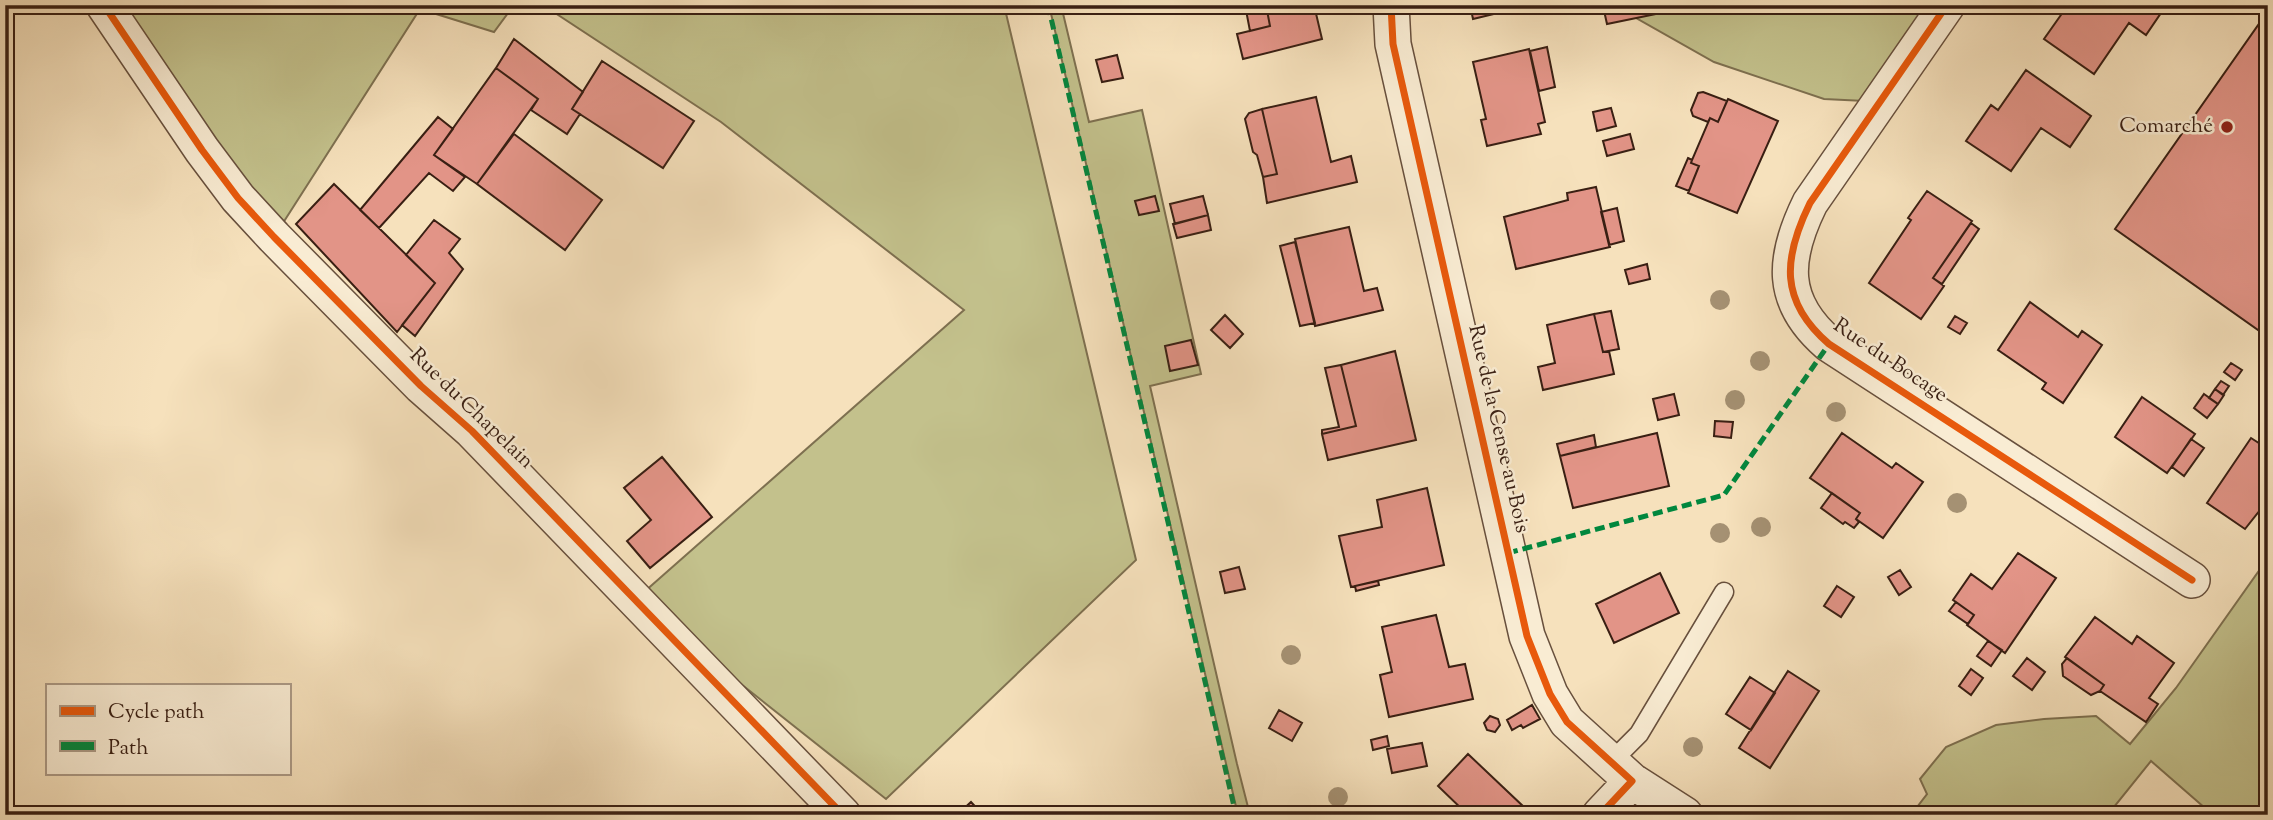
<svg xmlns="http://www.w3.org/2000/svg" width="2273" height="820" viewBox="0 0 2273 820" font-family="'Sorts Mill Goudy',serif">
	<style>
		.green { fill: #c3c18c; stroke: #7e7050; stroke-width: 2 }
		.building { fill: #e29487; stroke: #391f13; stroke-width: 2 }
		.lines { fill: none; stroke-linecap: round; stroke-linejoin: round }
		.lane-casing { stroke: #68503d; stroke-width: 21 }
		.street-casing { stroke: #68503d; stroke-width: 38 }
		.lane { stroke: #f9ecd3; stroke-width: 18 }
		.street { stroke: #f9ecd3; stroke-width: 35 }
		.quiet { stroke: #00873e; stroke-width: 5; stroke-dasharray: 10 5; stroke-linecap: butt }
		.cycleway-casing { stroke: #f9ecd3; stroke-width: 11 }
		.cycleway { stroke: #e8590c; stroke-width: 7 }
		.tree { fill: #a59173 }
		.poi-dot { fill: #8f2418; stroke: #f9ecd3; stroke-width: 2.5 }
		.labels { text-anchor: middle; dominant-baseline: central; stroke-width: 5; stroke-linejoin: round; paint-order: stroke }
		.poi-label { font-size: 21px; fill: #391f13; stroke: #f9ecd3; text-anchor: end }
		.street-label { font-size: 21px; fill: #391f13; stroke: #f9ecd3 }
	</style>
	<rect width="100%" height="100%" fill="#f6e1bc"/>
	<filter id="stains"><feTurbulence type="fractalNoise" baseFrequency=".00286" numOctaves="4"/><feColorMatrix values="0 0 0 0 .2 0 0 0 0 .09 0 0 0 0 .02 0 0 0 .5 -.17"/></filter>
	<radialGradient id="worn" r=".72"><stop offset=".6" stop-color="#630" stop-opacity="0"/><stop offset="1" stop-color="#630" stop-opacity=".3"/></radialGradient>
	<path class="green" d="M104,5h410l-20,27 -74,-23 -146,228z
		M543,5h461l132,555 -250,239 -251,-199 329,-290 -243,-188z
		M1049,5h12l28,117 53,-12 59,264 -51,12 87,378 13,51h-12z
		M1620,5h327l-82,96 -41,-2 -110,-37 -92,-52z
		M2268,558v257h-55l-62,-54 -41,51 -5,3h-194l16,-21 -7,-15 26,-32 50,-22 48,-6 52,-3 34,28 46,-56z"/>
	<path class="building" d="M1245,5h21l4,21 -20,5z
		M1266,5h48l8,34 -79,20 -6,-25 33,-8z
		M1470,5h56l1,1 -54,13z
		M1609,5h45l2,9 -49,10 -4,-18z
		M2068,5h95l2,2 -19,28 -17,-12 -35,51 -50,-35z
		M2261,21l7,5v311l-153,-108z
		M514,39l69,53 -11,17 8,5 -13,20 -36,-24 7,-11 -42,-31z
		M1547,47l8,40 -16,4 -9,-40z
		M1529,49l16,73 -7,2 3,10 -54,12 -6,-26 5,-1 -13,-57z
		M1117,55l6,23 -21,4 -6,-22z
		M602,61l92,60 -31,47 -91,-59z
		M496,68l42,31 -61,85 -43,-29z
		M2026,70l65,46 -21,31 -29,-19 -30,43 -45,-30 25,-36 7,5z
		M1703,92l24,9 -9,21 -8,-4 -2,4 -15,-6 -2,-6 7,-17z
		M1316,97l15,65 20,-6 6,26 -90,21 -4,-26 14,-3 -15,-65z
		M1728,99l50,22 -41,92 -49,-20 11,-27 -8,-3 1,-3 18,-42 8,4z
		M1611,108l5,18 -19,5 -4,-19z
		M1262,109l15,65 -14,3 -6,-22 -4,-3 -8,-33 4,-6z
		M438,117l15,12 -19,26 31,22 -12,14 -24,-18 -50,55 -19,-18z
		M514,134l88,66 -37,50 -88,-66z
		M1630,134l4,15 -27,7 -4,-15z
		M1688,158l4,2 -1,3 8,3 -10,25 -13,-5z
		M334,184l101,99 -38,49 -101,-108z
		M1596,187l14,60 -94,22 -12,-52 64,-17 -1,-7z
		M1927,191l45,30 -39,57 11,8 -23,33 -52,-36 42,-63 -3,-2z
		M1155,196l4,15 -20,4 -4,-14z
		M1203,196l5,19 -33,9 -5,-20z
		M1617,208l7,33 -15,4 -8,-33z
		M1208,215l3,15 -34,8 -4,-14z
		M434,220l26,19 -11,14 14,16 -48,67 -13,-11 33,-42 -29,-28z
		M1971,223l8,6 -37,55 -9,-6z
		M1349,227l15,64 13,-3 6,22 -68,16 -20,-87z
		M1295,242l20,81 -15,3 -20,-80z
		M1647,264l3,15 -21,5 -4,-14z
		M2030,302l48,35 4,-6 20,14 -39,58 -21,-14 4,-6 -48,-33z
		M1611,311l8,38 -16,3 -9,-38z
		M1594,314l9,38 6,-1 5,23 -71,16 -5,-23 17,-4 -8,-38z
		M1225,315l18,19 -13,14 -19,-18z
		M1955,316l12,7 -7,11 -12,-7z
		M1191,340l7,25 -28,6 -5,-25z
		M1395,351l21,89 -88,20 -6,-26 34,-8 -15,-61z
		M2231,363l11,7 -7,10 -11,-8z
		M1341,365l15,61 -34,8v-4l17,-3 -14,-59z
		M2221,381l8,5 -6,9 -8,-6z
		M2215,389l9,6 -6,9 -9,-6z
		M1674,394l5,21 -21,5 -5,-21z
		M2204,394l14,10 -11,14 -13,-10z
		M2142,397l53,37 -28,39 -52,-36z
		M1715,421l18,1 -2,16 -17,-2z
		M1657,433l12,53 -96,22 -13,-52z
		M1842,433l50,35 4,-5 27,19 -40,56 -27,-19 4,-6 -50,-35z
		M1594,435l2,12 -36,9 -3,-12z
		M2251,438l17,11v51l-23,29 -38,-26z
		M2191,439l13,9 -20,28 -12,-9z
		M662,457l50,60 -62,51 -23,-27 24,-21 -27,-32z
		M1427,488l17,77 -93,22 -12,-51 43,-9 -5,-27z
		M1832,493l28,20 -4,6 3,3 -5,6 -9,-6 -2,2 -22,-16z
		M2018,553l38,25 -51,75 -38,-28 7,-10 -21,-15 18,-26 21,15z
		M1239,567l6,22 -20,4 -5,-21z
		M1900,570l11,17 -12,8 -11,-18z
		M1660,573l19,40 -65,30 -18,-39z
		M1378,581l1,4 -23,6 -1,-5z
		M1837,586l17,11 -13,20 -17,-11z
		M1956,602l18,13 -6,9 -19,-13z
		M1436,615l13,52 16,-3 8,35 -84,18 -9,-42 12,-3 -10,-45z
		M2095,617l37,27 5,-8 37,27 -25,35 9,6 -12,18 -46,-31 4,-6 -39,-28z
		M1988,641l14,9 -11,16 -14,-10z
		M2027,658l18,14 -13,18 -19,-14z
		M2067,658l37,27 -4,6 -9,4 -28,-19 -1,-12z
		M1971,669l12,9 -12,17 -12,-9z
		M1788,671l31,20 -49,77 -31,-20z
		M1750,677l25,16 -24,37 -25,-16z
		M1532,705l8,14 -17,9 -2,-3 -9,5 -5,-10z
		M1279,710l23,13 -10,18 -23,-13z
		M1490,716l8,3 2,6 -5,7 -8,-2 -3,-7z
		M1387,736l2,10 -16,4 -2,-10z
		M1422,743l5,23 -35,7 -5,-24z
		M1468,754l58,55 -5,6h-53l-30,-29z
		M971,802l12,13h-26z"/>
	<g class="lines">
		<defs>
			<path id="lane" d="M1611,762l28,-28 85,-142"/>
			<path id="street" d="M104,5l98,145 36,48 36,39 147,149 51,45 371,384
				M1391,5l2,39 134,592 23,58 17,28 65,59 -32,34
				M1947,5l-137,198c-27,55 -31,98 19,141l363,236
				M1632,781l53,34"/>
		</defs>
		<use href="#lane" class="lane-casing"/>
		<use href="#street" class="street-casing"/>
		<use href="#lane" class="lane"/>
		<use href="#street" class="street"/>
		<path class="quiet" d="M1048,5l188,810
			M1508,553l216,-58 105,-151"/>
		<defs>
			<path id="cycleway" d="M104,5l98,145 36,48 36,39 147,149 51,45 371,384
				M1391,5l2,39 134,592 23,58 17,28 65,59 -32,34
				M1947,5l-137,198c-27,55 -31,98 19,141l363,236"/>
		</defs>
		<use href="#cycleway" class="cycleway-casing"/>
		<use href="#cycleway" class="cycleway"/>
	</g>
	<g class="tree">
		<circle cx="1720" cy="300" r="10"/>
		<circle cx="1760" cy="361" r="10"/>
		<circle cx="1735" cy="400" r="10"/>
		<circle cx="1836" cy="412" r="10"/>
		<circle cx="1957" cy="503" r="10"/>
		<circle cx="1761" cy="527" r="10"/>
		<circle cx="1720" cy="533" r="10"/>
		<circle cx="1291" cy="655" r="10"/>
		<circle cx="1693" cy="747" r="10"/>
		<circle cx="1338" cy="797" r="10"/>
	</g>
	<circle class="poi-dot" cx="2227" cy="127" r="7"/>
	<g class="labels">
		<g class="poi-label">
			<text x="2213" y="127">Comarché</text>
		</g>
		<g class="street-label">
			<text transform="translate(1890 361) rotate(34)">Rue du Bocage</text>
			<text transform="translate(471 409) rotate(44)">Rue du Chapelain</text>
			<text transform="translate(1498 429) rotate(77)">Rue de la Cense au Bois</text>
		</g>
	</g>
	<rect width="2273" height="820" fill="none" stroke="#f6e1bc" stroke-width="28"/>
	<rect x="7" y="7" width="2259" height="806" fill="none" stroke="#391f13" stroke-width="3.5"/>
	<rect x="14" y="14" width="2245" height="792" fill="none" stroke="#391f13" stroke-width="2"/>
	<rect x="46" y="684" width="245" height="91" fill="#f9ecd3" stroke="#ac9a86" stroke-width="2"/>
	<rect x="60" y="706" width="35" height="10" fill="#e8590c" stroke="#ac9a86" stroke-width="2"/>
	<text x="108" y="718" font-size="21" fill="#391f13">Cycle path</text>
	<rect x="60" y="741" width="35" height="10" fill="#00873e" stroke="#ac9a86" stroke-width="2"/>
	<text x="108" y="754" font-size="21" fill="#391f13">Path</text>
	<rect width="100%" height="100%" filter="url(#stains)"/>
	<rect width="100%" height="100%" fill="url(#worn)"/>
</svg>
